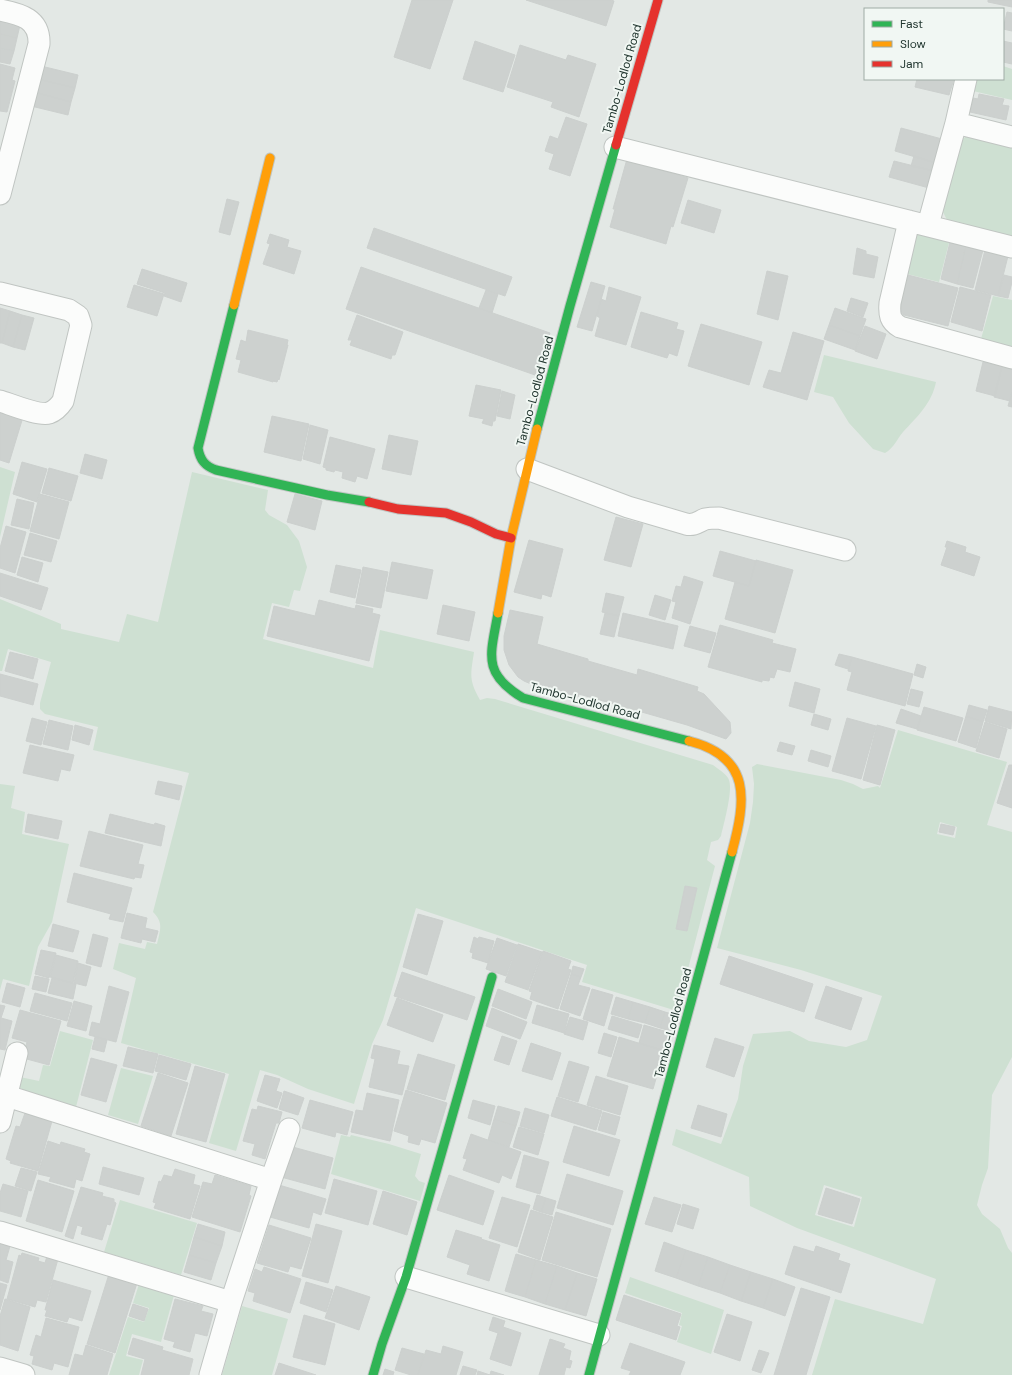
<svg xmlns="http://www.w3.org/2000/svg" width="1012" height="1375" viewBox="0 0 1012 1375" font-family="'DM Sans',sans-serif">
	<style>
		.green { fill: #cee0d2; fill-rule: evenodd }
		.building { fill: #cdd1cf; stroke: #ccd0ce }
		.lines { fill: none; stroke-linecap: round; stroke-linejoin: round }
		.street-casing { stroke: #c0c5c2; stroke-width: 23 }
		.fast-casing { stroke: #bfc5c2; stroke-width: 11 }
		.slow-casing { stroke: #bfc5c2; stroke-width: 11 }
		.jam-casing { stroke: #bfc5c2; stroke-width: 11 }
		.street { stroke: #fbfcfb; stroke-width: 21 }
		.fast { stroke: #30b455; stroke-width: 9 }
		.slow { stroke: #ff9f0a; stroke-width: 9 }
		.jam { stroke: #e5322d; stroke-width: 9 }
		.labels { text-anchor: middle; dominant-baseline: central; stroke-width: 4; stroke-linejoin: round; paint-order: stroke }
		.street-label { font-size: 12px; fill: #233831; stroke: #f1f7f3 }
	</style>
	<rect width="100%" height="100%" fill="#e3e8e5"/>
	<path class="green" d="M1003,66l9,3v31l-39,-9 2,-12h28z
		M968,135l44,10v93l-61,-16 -4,-2 -4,-8 18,-72z
		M916,232l34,7 -11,43 -32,-8z
		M993,296l19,4v47l-31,-8z
		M824,355l112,27c-4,21 -19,35 -33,50 -6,7 -9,16 -18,21l-12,-4 -24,-26 -16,-26 -19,-5z
		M0,467l15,5 -15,65z
		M192,472l76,18 -3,20 4,5 18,10 12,16 8,26 -7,24 -6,-1 -5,17 -17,-4 -9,36 110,29 7,-38 94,22c-3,22 -6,27 6,48l7,-2 8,1 218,66c5,4 14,9 16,15 4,11 -5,43 -8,56l-3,4 -7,2 -4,18 8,6 -38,145 -95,-29 5,-17 -171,-57 -33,112 -11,24 -18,60 -46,-15 -31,-14 -17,-5 -24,81 -27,-8 20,-69 -108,-31 15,-65 -23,-9 6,-26 26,6 2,-7 10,2c3,-14 7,-21 -4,-32l36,-139 -96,-23 5,-23 -53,-13 -5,-5v-6l11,-41 -43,-13 -6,22h-2v-72l61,25v5l58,13 8,-28 31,8z
		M898,730l109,32 -20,63 25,7v225l-20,38 -4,73 -6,17 -5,20 5,9 18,15 8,19 4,5v122h-200l23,-76 88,25 13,-45 -139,-51 -47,-22 -1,-29 -77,-32 4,-16 45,15 17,-45 5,-33 10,-32 37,-3 19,10 37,6 21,-7 15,-44 -81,-26 -84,-22 33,-125 3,-21 1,-18 -2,-17 5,-3 84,16 12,4 10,5 15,-3 2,2zM940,822l17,5 -2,11 -18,-4zM824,1185l38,12 -8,30 -39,-12z
		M0,784l15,2 -4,22 14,4 -3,22 47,10 -17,78 -14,25 -9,39 -26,-7 -3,11z
		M60,1031l33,9 -17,67 -52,-17 -5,-3 1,-10 19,4 4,-16 7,1z
		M121,1068l32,8 -15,48 -30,-9z
		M341,1135l9,2 1,-2 38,9 32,10 -6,22 4,5 6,2 -5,18 -89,-27z
		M120,1200l77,23 -16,52 -77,-23z
		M630,1277l94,33 -13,44 -34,-12 5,-16 -3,-1 3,-12 -57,-20z
		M139,1284l35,11 -13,47 -29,-8 -6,22 17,4 -4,15h-30l19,-58 16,5 5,-14 -16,-5z
		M242,1306l46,13 -16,56h-50z"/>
	<path class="building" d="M412,0h41l-23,69 -36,-12z
		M526,0h85l3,1 -8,25z
		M988,0h24v7l-24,-5z
		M1007,12l5,1v18l-9,-2z
		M0,20l20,5 -3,13 -17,-4z
		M0,34l17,4 -3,13 -14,-3z
		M475,41l40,14 -12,37 -40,-13z
		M1003,41l9,2v21l-9,-2z
		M520,45l46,15 2,-5 28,9 -17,53 -28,-10 2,-5 -46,-15z
		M0,48l14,3 -4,13 -10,-2z
		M0,64l15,4 -3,12 3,1 -8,31 -7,-1z
		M41,66l37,9 -3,13 -37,-9z
		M38,79l37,9 -4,14 -37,-10z
		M917,79h37l-5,16 -34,-8z
		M34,92l37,10 -3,13 -37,-9z
		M979,94l25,5 -2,6 7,1 -3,14 -36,-8 3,-14 5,1z
		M566,117l21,7 -17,52 -21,-7 5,-15 -9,-3 5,-15 8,3z
		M901,128l41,11 -6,24 -41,-12z
		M914,156l22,7 -2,8 -23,-5z
		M627,159l61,19 -15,49 -2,-1 -5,18 -56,-17 5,-18h-2z
		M894,161l40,10 -5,17 -40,-11z
		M227,199l12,3 -9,33 -11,-3z
		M688,200l33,10 -7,23 -33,-10z
		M374,228l138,49 -7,19 -138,-48z
		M270,234l19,6 -2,7 14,4 -7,23 -31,-10 7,-20 -3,-1z
		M950,242l16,4 -9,38 -16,-5z
		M966,246l17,4 -10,38 -16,-4z
		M857,248l9,3v3l12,3 -4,21 -21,-4z
		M985,250l23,6 -10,40 -23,-6z
		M361,267l189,66 -15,42 -189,-66z
		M142,269l45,14 -6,19 -17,-6 1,-3 -28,-9z
		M767,271l21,5 -10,44 -21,-6z
		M908,275l50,13 -10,38 -44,-11 -5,-6z
		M1004,275l8,2v5l-4,16 -10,-2z
		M591,282l14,4 -13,45 -15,-4z
		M134,285l30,9 -7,22 -30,-9z
		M609,287l32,10 -15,48 -31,-9 5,-18 -3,-2 4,-17 5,2z
		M960,287l31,8 -9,36 -31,-9z
		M486,290l12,4 -6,19 -13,-5z
		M851,298l17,5 -5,14 -16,-6z
		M0,308l10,3 -8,32h-2z
		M835,308l31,11 -6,17 -31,-11z
		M10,311l12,4 -9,32 -11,-4z
		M641,312l37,11 -2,6 8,2 -7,25 -8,-3 -2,5 -36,-11z
		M22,315l12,3 -9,32 -12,-3z
		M357,315l46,17 -8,23h-3l-1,4 -41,-14 2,-5h-4z
		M701,324l61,18 -13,43 -61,-19z
		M829,325l31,11 -5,14 -31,-11z
		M865,326l21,8 -9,25 -22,-8z
		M248,330l40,10 -1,5h1l-9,35 -1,-1 -1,3 -4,-1v1l-35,-10 3,-12 -5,-1 5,-19 5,2z
		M793,332l31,9 -17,59 -44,-13 6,-17 12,3z
		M983,362l19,4 -7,30 -19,-5z
		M1002,366l10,3v23l-2,9 -16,-4z
		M476,385l25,5 -6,31h-2l-1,5 -10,-3 2,-4 -15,-3z
		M502,391l13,4 -5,24 -13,-3z
		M1012,392v15l-4,-1z
		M0,410l23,7 -14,46 -9,-3z
		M272,416l37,8 -8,37 -37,-9z
		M310,425l18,5 -8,34 -17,-5z
		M389,435l29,6 -7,34 -29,-6z
		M330,437l45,12 -8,30 -10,-3 -2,6 -13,-4 1,-6 -8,-2 -1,2 -8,-2v-2l-3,-1z
		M85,454l22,6 -5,19 -22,-6z
		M22,462l25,7 -10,33 -24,-8z
		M49,468l29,8 -7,25 -29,-8z
		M40,494l29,8 -10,37 -29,-8z
		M295,494l27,7 -7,29 -28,-8z
		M17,499l17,4 -5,26 -18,-4z
		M616,517l27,7 -12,43 -27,-7z
		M6,526l20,6 -11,41 -15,-5v-20z
		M30,533l27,8 -6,21 -27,-7z
		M529,540l34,9 -12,48 -9,-3 -1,5 -27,-7z
		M947,541l19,6 -1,5 15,5 -6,19 -33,-11 6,-18h-2z
		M720,551l36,10 -7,25 -36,-10z
		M22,557l21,6 -5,19 -21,-7z
		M756,560l37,10 -18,63 -50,-14 10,-37 14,4z
		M392,562l41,8 -6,29 -41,-8z
		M336,565l25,5 -6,28 -25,-6z
		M363,567l25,5 -7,36 -25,-5z
		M0,573l48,15 -7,22 -41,-14z
		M684,576l19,6 -13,42 -18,-6 4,-16 -4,-1 4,-15 5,1z
		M606,593l18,4 -5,19 -17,-4z
		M655,595l16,5 -6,20 -16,-5z
		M319,600l36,9 1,-4 17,4 -1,4 8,2 -11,46 -102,-25 7,-30 41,10z
		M443,605l32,7 -6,29 -32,-7z
		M510,610l33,7 -6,27 51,15v2l49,14 1,-6 60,18 -1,4 7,3 26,28 1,11 -5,6 -39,-14 -108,-31 -1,3 -47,-13 -7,-3 -6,-4 -9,-12 -5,-15v-14z
		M605,613l14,3 -5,21 -14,-3z
		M623,613l55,13 -5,23 -55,-13z
		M720,625l53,15 -1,3 24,6 -6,23 -13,-3 -3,9 -4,-1 -1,4 -7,-1v2l-54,-15z
		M690,626l26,7 -6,20 -26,-7z
		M10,652l28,7 -5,20 -28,-8z
		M839,654l13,3 -4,12 -13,-4z
		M852,657l61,17 -8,32 -58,-16 5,-18 -4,-1z
		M917,664l9,3 -3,11 -9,-3z
		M0,674l38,10 -5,21 -33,-9z
		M795,682l25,7 -6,24 -25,-7z
		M911,689l12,3 -4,15 -12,-3z
		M969,705l18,5 -4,12 -17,-6z
		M989,706l23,6 -1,17 -26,-8z
		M924,707l39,11 -7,23 -39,-11z
		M901,709l20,7 -4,13 -21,-6z
		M814,714l17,5 -3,11 -17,-5z
		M966,716l17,6 -7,26 -18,-6z
		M32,718l15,4 -6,23 -15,-4z
		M847,718l29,8 -15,53 -29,-8z
		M49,720l24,6 -5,24 -25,-6z
		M985,722l22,7 -8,29 -23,-7z
		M75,725l18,5 -4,15 -17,-5z
		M877,725l18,5 -15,55 -17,-5z
		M780,742l15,4 -3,9 -15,-4z
		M30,745l44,10 -4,16 -9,-2 -3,12 -35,-8z
		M811,750l20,6 -3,11 -20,-6z
		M1009,765h3v43l-15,-5z
		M158,781l24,5 -3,14 -24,-6z
		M28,814l34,7 -4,18 -33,-7z
		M110,814l44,11 1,-2 10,3 -4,20 -56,-13z
		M941,824l14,3 -2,8 -14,-3z
		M89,831l54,14 -5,19 6,1 -3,13 -6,-1 -1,2 -54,-13z
		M74,873l58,15 -9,34 -14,-3 2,-5 -44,-12z
		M685,886l12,2 -10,43 -11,-2z
		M127,913l20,5 -2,10 13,3 -3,11 -13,-3 -1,4 -20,-5z
		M418,914l25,7 -16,54 -24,-8z
		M53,924l26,7 -6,21 -25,-6z
		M93,934l15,4 -7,29 -15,-4z
		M474,937l4,2 1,-2 15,4 -6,22 -16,-5 1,-5 -3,-1z
		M497,938l20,7 -11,31 -20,-7z
		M518,944l24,8 -14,38 -23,-8z
		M41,950l15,3 -7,25 -14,-4z
		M543,951l28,10 -3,8 3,1 -13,39 -28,-10 2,-7 -3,-1z
		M56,955l22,6 -5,22 -23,-6z
		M729,956l84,28 -9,28 -84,-28z
		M78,963l13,4 -5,19 -12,-3z
		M573,966l11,3 -3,8 -10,-3z
		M402,972l73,25 -8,23 -73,-24z
		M571,974l10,3 -3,8 12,3 -10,28 -20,-7z
		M35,976l14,3 -3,13 -14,-3z
		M52,978l24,6 -3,15 -25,-6z
		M7,983l18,5 -5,19 -18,-5z
		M109,986l20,6 -13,50 -27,-7 3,-13 8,2z
		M826,986l36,12 -11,32 -36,-12z
		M498,989l34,13 -6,17 -34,-13z
		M592,989l21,6 -9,31 -21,-7z
		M35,993l37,10 -5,18 -37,-10z
		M616,997l17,5 -5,17 -17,-5z
		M397,998l46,17 -10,27 -46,-17z
		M74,1001l18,5 -6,25 -19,-5z
		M633,1002l17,5 -5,16 -17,-4z
		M0,1005l5,1 -4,12 11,3 -7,29 -5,-1z
		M537,1005l32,9 -5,19 -32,-10z
		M650,1007l15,5 -5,16 -15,-5z
		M492,1008l35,14 -7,17 -34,-13z
		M20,1010l41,11 -12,44 -26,-7 4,-16 -15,-4z
		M665,1012l10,3 -4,16 -11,-3z
		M612,1016l30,9 -4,13 -30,-9z
		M570,1017l18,5 -5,18 -19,-6z
		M644,1025l27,8 -6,18 -26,-8z
		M604,1033l13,4 -6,20 -13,-4z
		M502,1036l15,5 -8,24 -15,-5z
		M95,1037l12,3 -3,12 -12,-3z
		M619,1037l45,14 -11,38 -46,-13z
		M715,1038l29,9 -10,30 -28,-10z
		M531,1043l30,10 -9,27 -30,-9z
		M374,1045l26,6 -3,13 12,2 -7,29 -33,-8 6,-28 -4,-1z
		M128,1047l30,7 -5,19 -30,-7z
		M418,1054l37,11 -10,35 -38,-11z
		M159,1055l32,9 -5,16 -31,-9z
		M91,1058l26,7 -11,37 -25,-7z
		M569,1061l20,6 -11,35 -20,-6z
		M195,1066l30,8 -19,68 -30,-8z
		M158,1073l30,10 -17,53 -30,-10z
		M265,1075l15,4 -4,12 6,2 -5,15 -20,-7z
		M596,1076l32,10 -8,29 -33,-10z
		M406,1090l41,13 -12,40 -14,-4 -2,6 -11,-3 1,-6 -15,-5z
		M284,1091l20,7 -6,17 -19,-6z
		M367,1093l32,7 -9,41 -39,-9 5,-22 7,1z
		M557,1097l45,14 -6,19 -45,-14z
		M310,1100l43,12 -6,23 -11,-3 -1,5 -33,-9z
		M473,1100l22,6 -5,19 -22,-7z
		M698,1105l29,9 -6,23 -30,-9z
		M258,1106l24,6 -3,11h-3l-11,36 -13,-4 3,-11 -12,-3 9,-32 5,1z
		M498,1106l22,6 -4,14 -22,-7z
		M525,1108l24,7 -5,18 -24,-7z
		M603,1112l17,5 -5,18 -17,-5z
		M25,1113l27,8 -14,50 -28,-8 1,-2 -5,-2 10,-33 4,1z
		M494,1119l22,7 -7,21 -21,-7z
		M574,1126l46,14 -11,36 -46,-14z
		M519,1127l25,7 -6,21 -25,-8z
		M471,1134l50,18 -10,27 -9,-4 -3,8 -36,-13 4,-11 -4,-1z
		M48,1141l12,4 1,-3 24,7 -1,3 6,2 -8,27 -6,-2 -2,9 -25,-7 2,-4 -13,-3z
		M289,1146l44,12 -8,31 -44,-12z
		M524,1155l25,7 -9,32 -24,-7z
		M103,1167l41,11 -5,17 -40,-11z
		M21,1168l16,4 -6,19 -16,-5z
		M175,1169l20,6 -2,9 7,2 -10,33 -36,-11 2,-5 -3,-1 6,-21 2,1 3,-7 8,2z
		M567,1174l56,17 -10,34 -56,-17z
		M215,1175l36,11 -2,9 2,1 -11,36 -48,-15 11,-35 9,2z
		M449,1175l45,16 -11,34 -46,-15z
		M334,1179l43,12 -9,34 -43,-12z
		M38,1180l36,11 -12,41 -36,-11z
		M3,1184l25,7 -7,26 -21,-6v-18z
		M279,1185l47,14 -5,16 -8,-3 -4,16 -39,-11z
		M81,1187l22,6 -1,3 12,3v3l2,1 -6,22 -3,-1 -5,16 -21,-6 2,-7 -6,-2 -4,14 -8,-3z
		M826,1188l34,11 -8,25 -34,-10z
		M383,1191l34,11 -10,33 -34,-11z
		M537,1195l9,3 -5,14 -8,-3z
		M502,1197l28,8 -13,42 -28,-9z
		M654,1197l27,8 -9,27 -27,-8z
		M546,1198l10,3 -4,14 -11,-3z
		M683,1204l16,5 -6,20 -16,-5z
		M531,1210l22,7 -13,43 -22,-8z
		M556,1212l55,17 -14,48 -55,-17z
		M198,1224l27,8 -3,14 -28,-9z
		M316,1224l26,7 -14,52 -26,-7z
		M269,1225l42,13 -10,31 -11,-3 -2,6 -31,-9z
		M456,1230l26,8 -1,1 19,6 -11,36 -22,-7 3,-9 -23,-8z
		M194,1237l28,9 -6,17 -27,-8z
		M664,1242l22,8 -10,28 -21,-7z
		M0,1243l10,3 -4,14 7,2 -5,21 -8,-3z
		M794,1246l20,6 2,-6 24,8 -2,6 12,4 -9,29 -56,-19z
		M686,1250l22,7 -10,29 -22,-8z
		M22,1253l17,5 -1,3 7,2 2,-7 11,3 -12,43 -9,-2 -2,7 -28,-8 12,-44 2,1z
		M516,1254l20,6 -11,37 -20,-6z
		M189,1255l27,8 -5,17 -27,-8z
		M708,1257l22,8 -10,28 -22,-7z
		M536,1260l21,6 -12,38 -20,-7z
		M730,1265l21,7 -10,29 -21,-8z
		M557,1266l20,7 -12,37 -20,-6z
		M264,1267l37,12 -11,34 -37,-12 2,-8 -7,-2 7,-22 7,3z
		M751,1272l22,7 -10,29 -22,-7z
		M577,1273l20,6 -11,37 -21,-6z
		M109,1274l28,9 -22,70 -28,-9z
		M773,1279l22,8 -10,29 -22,-8z
		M53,1280l38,11 -9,30 -13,-4 -2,5 -22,-6 2,-6h-2z
		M306,1282l27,8 -7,22 -26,-9z
		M0,1283l7,2 -7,25z
		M336,1286l34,11 -11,33 -34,-12z
		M801,1288l29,9 -24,78h-32z
		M624,1295l57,19 -4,12 3,1 -4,13 -60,-20z
		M5,1299l25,8 -12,44 -18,-6v-29z
		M175,1299l28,7 -2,5 12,3 -6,22 -12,-3 -5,19 -17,-5 2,-5 -11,-3z
		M133,1304l15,5 -4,12 -15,-5z
		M727,1314l25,8 -12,39 -26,-9z
		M304,1315l31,9 -10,41 -32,-8z
		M493,1317l12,4 -2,6 18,6 -10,33 -21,-7 8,-26 -9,-3z
		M46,1318l33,9 -11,40 -14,-4 -2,7 -20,-6 2,-8 -4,-1 6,-20 5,2z
		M133,1338l30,9 -1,3 31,9 -4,16h-48l4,-16 -17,-5z
		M550,1339l15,5 -2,4 8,3 -2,9 3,1 -2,7 -4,-1 -2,8h-25z
		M630,1343l55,19 -5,13h-51l2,-4 -10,-3z
		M86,1345l27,9 -6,21h-38l6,-21 8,2z
		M443,1346l20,6 -7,23h-38l8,-25 15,4z
		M402,1348l22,6 -6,21h-7l-16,-5z
		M759,1350l10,3 -8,20 -9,-3z
		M279,1363l37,12h-41z
		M463,1366l14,4 -2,5h-15z
		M385,1369l9,3 -1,3h-10z
		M478,1371l12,4 1,-4 13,4h-27z"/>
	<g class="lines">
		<defs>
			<path id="street" d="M0,10c21,4 40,9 39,34l-39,150
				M956,123l56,14
				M615,147l397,100
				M909,221l-19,82c-1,12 0,18 10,24l112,31
				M928,225l28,-102 10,-44
				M0,293l69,17 9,6 3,9 -18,76c-4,6 -8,10 -14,12 -10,3 -39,-9 -49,-12
				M527,469l101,38 58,17c8,2 12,-2 19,-5 5,-1 9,-1 14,-1l126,32
				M7,1096l264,84
				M0,1122l17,-69
				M0,1232l231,70
				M406,1277l193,58
				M0,1368l24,7
				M210,1375l21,-73 40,-122 18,-51"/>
			<path id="fast" d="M234,305l-36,143c2,12 7,18 18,22l111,25 42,7
				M537,429l33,-123 46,-161
				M498,613c-7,41 -17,60 25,85l166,43
				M373,1375l9,-31 24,-67 86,-300
				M589,1375l143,-523"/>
			<path id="slow" d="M234,305l36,-147
				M498,613l13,-75 26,-109
				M689,741c63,16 57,59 43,111"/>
			<path id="jam" d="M616,145l42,-145
				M369,502l29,7 48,4 25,9 25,12 15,4"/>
		</defs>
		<use href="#street" class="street-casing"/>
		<use href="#fast" class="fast-casing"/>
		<use href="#slow" class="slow-casing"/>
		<use href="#jam" class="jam-casing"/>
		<use href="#street" class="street"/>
		<use href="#fast" class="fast"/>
		<use href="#slow" class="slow"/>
		<use href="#jam" class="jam"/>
	</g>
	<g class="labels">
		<g class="street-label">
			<text transform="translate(622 79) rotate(-74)">Tambo-Lodlod Road</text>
			<text transform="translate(535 391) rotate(-75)">Tambo-Lodlod Road</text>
			<text transform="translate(585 701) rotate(15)">Tambo-Lodlod Road</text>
			<text transform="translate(673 1023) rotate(-75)">Tambo-Lodlod Road</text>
		</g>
	</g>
	<rect x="864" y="8" width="140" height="72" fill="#f1f7f3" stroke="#9faba5"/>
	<rect x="872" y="21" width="20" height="6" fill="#30b455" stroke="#9faba5"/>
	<text x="900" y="28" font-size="12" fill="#233831">Fast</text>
	<rect x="872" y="41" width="20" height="6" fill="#ff9f0a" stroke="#9faba5"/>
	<text x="900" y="48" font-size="12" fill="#233831">Slow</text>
	<rect x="872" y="61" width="20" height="6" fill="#e5322d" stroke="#9faba5"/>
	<text x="900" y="68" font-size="12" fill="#233831">Jam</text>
</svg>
